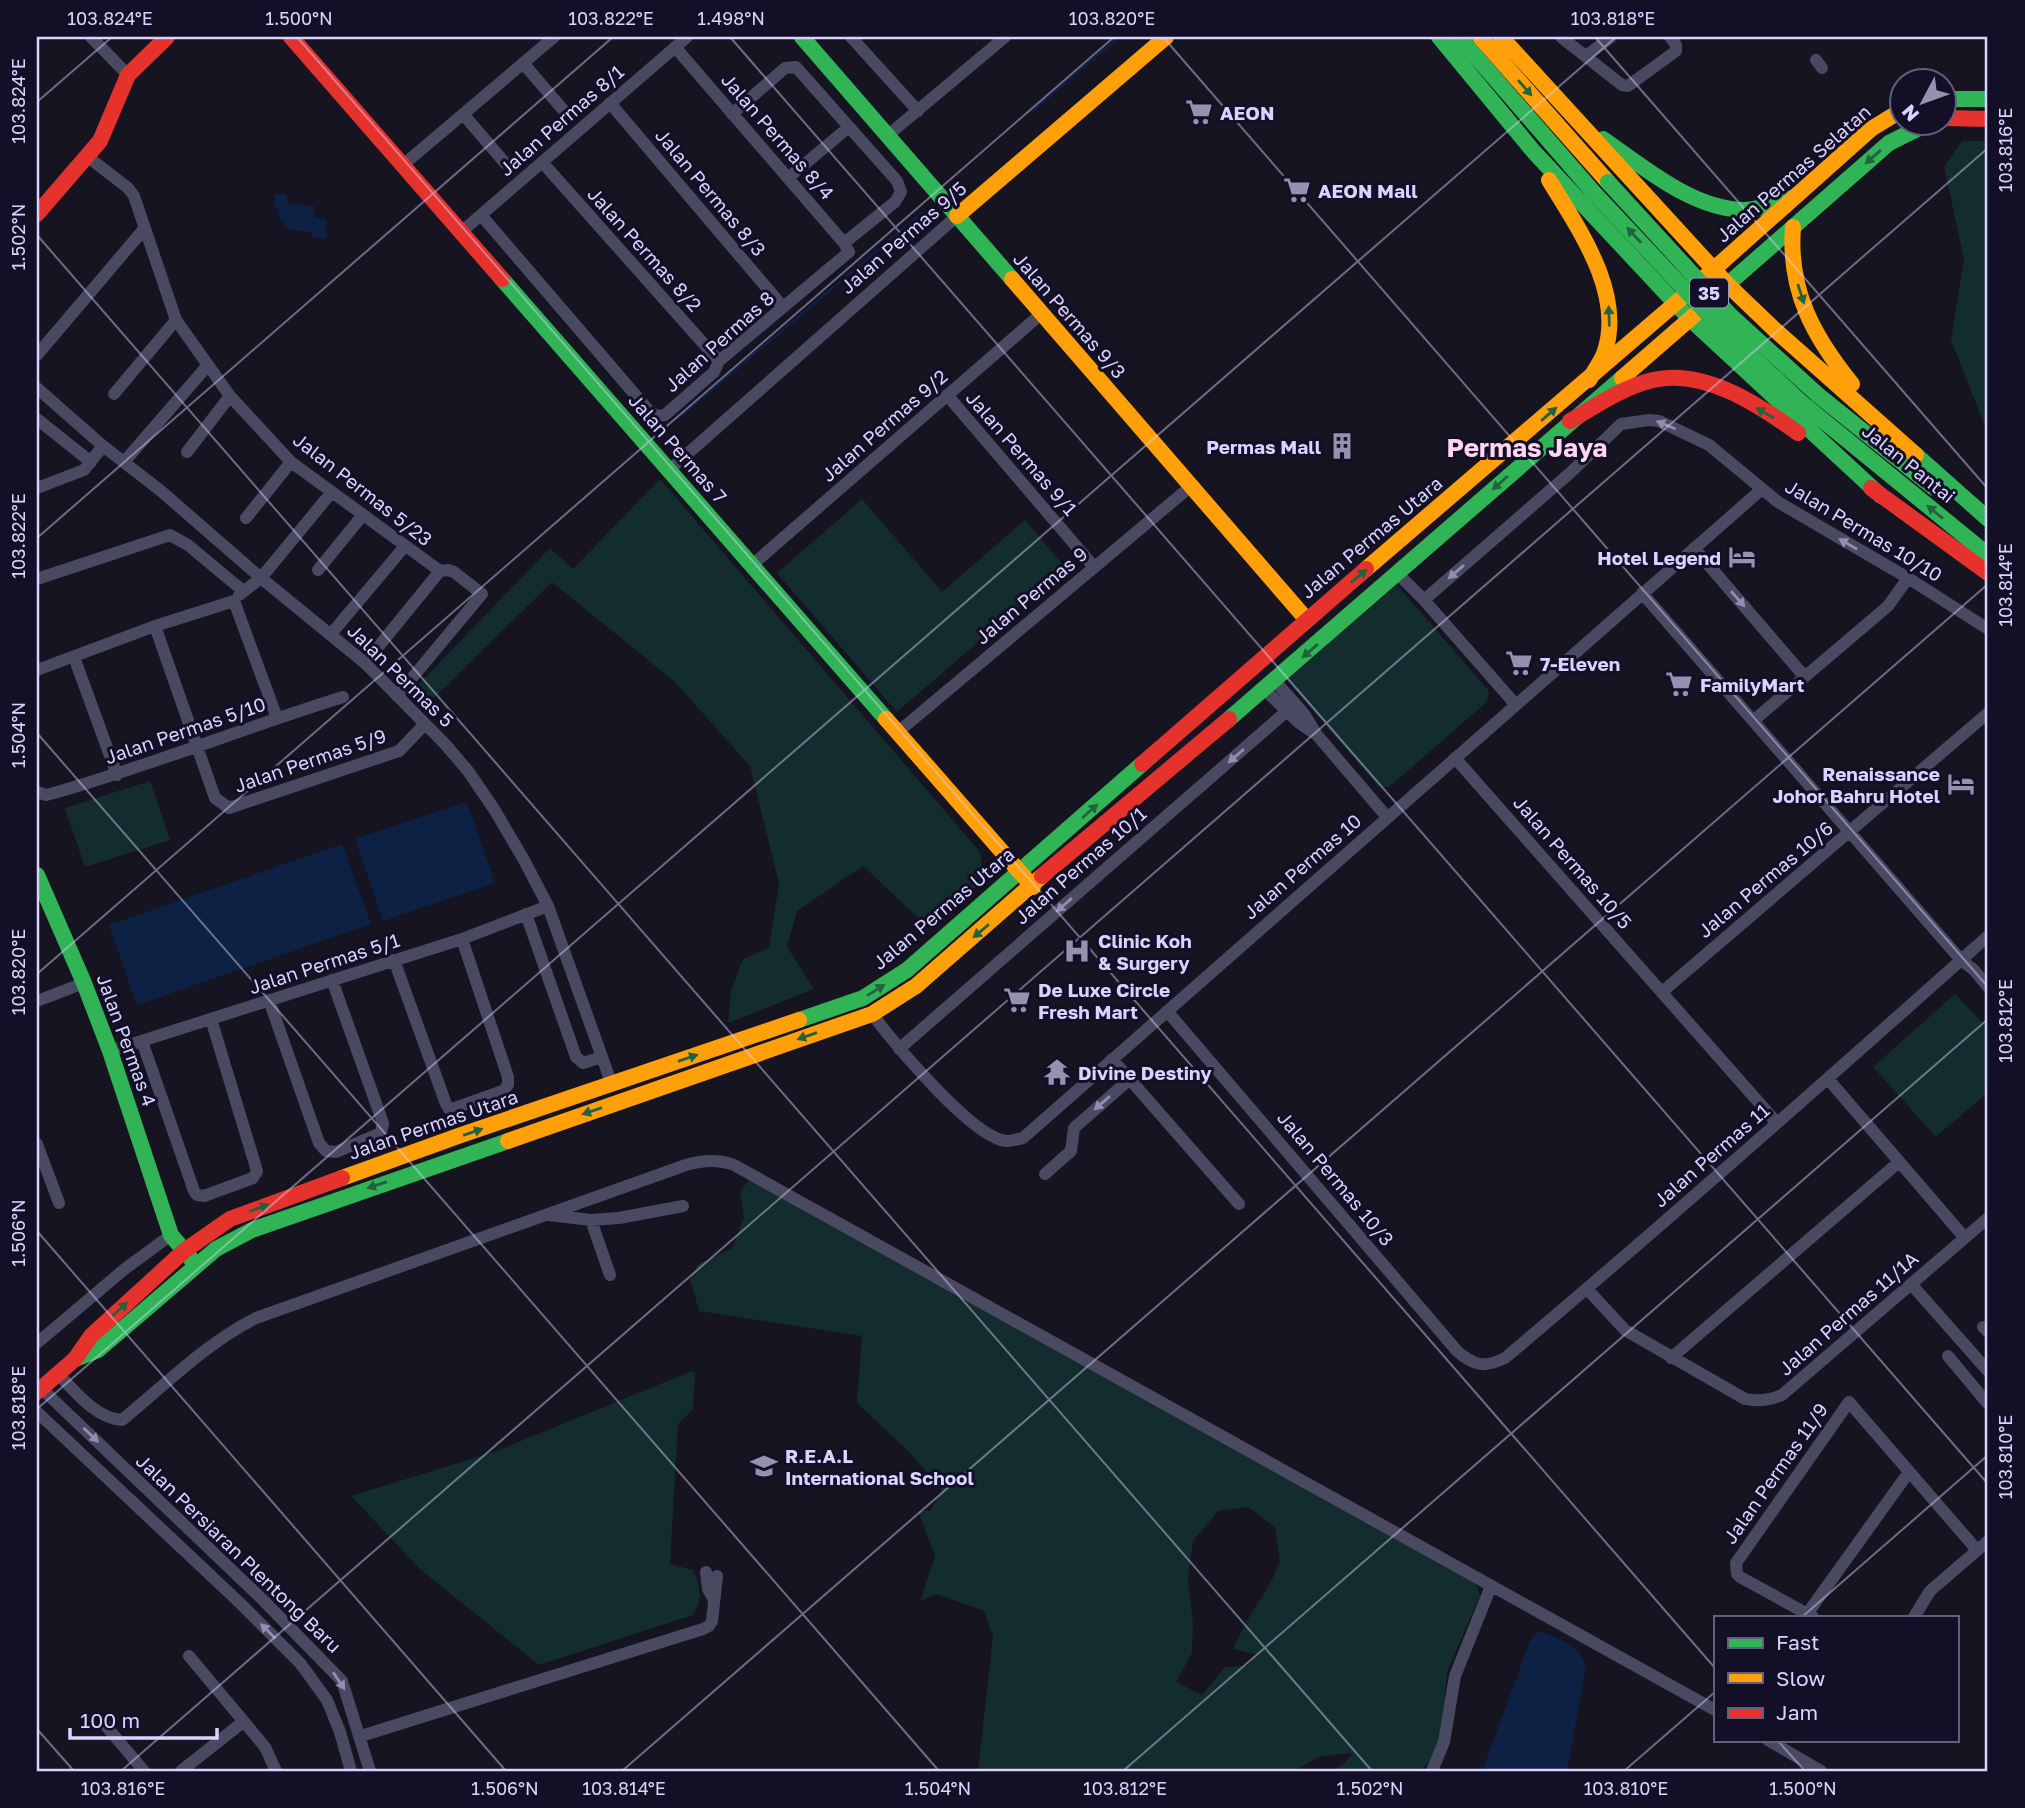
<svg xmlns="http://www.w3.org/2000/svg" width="2025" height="1808" viewBox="0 0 2025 1808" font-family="'Golos Text',sans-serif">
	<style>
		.green { fill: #132c2d; fill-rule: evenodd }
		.water { fill: #0d2144 }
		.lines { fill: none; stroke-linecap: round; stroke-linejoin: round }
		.stream { stroke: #0d2144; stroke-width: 2.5 }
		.street { stroke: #4a4962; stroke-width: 12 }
		.fast { stroke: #30b455; stroke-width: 16 }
		.slow { stroke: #ff9f0a; stroke-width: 16 }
		.jam { stroke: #e5322d; stroke-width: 16 }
		.fast-bridge { stroke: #30b455; stroke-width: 16 }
		.oneway { fill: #22623e }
		.oneway2 { fill: #928eb0 }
		.ticks { fill: none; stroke: #d9d4ff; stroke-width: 2; stroke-opacity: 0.45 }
		.labels { text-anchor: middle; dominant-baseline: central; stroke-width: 6; stroke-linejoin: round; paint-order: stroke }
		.shield { fill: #130f26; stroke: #9e99be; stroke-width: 2 }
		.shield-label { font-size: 18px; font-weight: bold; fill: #d9d4ff }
		.poi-label { font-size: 19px; font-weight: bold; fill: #d9d4ff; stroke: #130f26; text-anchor: start }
		.street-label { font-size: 19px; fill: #d9d4ff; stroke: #130f26 }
		.district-label { font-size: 26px; font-weight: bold; fill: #ffd6f0; stroke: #130f26 }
		.neatline { fill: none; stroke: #d9d4ff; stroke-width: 2.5 }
		.ticks-label { font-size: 18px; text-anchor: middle; fill: #d9d4ff }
	</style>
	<rect width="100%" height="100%" fill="#161421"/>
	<path class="green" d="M1962,141h26v293l-37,-94 13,-81 -20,-92z
		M660,479l320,373 4,28 -56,47 -65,-61 -66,45 -10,36 27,42 -86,34 3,-32 12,-32 26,-11 10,-64 -29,-118 -75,-84 -123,-100 -121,119 -15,-14 134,-139 23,21z
		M862,499l80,93 83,-72 40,47 -168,145 -120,-139z
		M1397,585l92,106 -2,11 -98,85 -11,-1 -92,-107z
		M150,781l20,59 -85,27 -20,-59z
		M1955,994l33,34v64l-52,45 -63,-70z
		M751,1178l725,406 4,11 -33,77 -7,80 -20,19h-88l13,-8 8,-10 -32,3 -27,15h-316l15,-135 -9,-25 -48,-17 -16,7 15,-45 -17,-45h12l12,-21 -31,-36 -54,-51 5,-67 -163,-25 -9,-32 8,-15 34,-15 12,-32 -4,-26zM1248,1507l27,20 5,34 -9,21 -23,37 -15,30 23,5 -9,12 -22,1 -23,28 -26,-13 16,-29 1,-30 -5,-44 5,-38 25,-30z
		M692,1371l3,1 -2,37 -15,15 -8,140 23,6c7,15 11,31 0,45l-154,50 -119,-96 -69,-73 143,-44z"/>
	<path class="water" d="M275,194l12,1v8l27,3v11l13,3 -1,19 -14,-2v-5l-22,-2 -12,-13 1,-8 -5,-1z
		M467,802l28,81 -112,38 -28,-82z
		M342,844l29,80 -234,81 -28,-80z
		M1541,1631c19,9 38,13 45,35l-19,105h-85l50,-135z"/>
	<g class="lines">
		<path class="stream" d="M1032,111l87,-74
			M678,418l245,-206"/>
		<path class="street" d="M91,37l37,38
			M851,37l67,74
			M1561,37l61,48 6,1 48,-35v-6l-6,-8
			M1586,56l25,-19
			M1816,60l6,8
			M523,63l42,49
			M610,103l173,204
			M463,114l42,49
			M732,114l53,-46 11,-1 101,114 4,11 -6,10 -51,41
			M887,136l118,-99
			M88,157l40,31 6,8 42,124 54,76 61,66 149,109
			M542,162l177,199
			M403,165l151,-128
			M788,178l61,-51
			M481,215l169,197 7,4 8,-1 49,-43 5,-11 130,-109 -5,-9 -169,-196
			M460,233l227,-196
			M37,355l107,-126
			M37,388l66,58 58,45 100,87 104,85 80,81 23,27 26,38 30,51 24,46 64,179
			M114,394l62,-74
			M947,395l147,172
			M37,419l54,43
			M187,452l43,-56
			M124,462l84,-97
			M669,470l288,-254
			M37,488l47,-18 19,-24
			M246,518l45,-56
			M1694,548l110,128
			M752,565l289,-251
			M318,570l44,-54
			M1398,574l26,26 92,105
			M37,579l133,-44 18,10 54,45
			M1642,593l319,367 13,10 14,17
			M239,595l22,-17 70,-85
			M1424,600l146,-127 51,-49 28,-4 10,1 50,24 69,57 130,76 80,51
			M234,601l43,117
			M155,626l60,172 14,10 170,-57 25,-26
			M331,634l74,-88
			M74,657l43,118
			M365,663l75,-92
			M37,670l118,-44 79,-25
			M1275,681l30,34 12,20 70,82
			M1265,690l33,32 16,11
			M397,696l85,-102 -28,-22 -6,-2 -8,1
			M1753,721l135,-115 20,-28
			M898,732l292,-245
			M1455,758l322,365
			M37,792l9,3 8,-2c98,-28 192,-66 289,-96
			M526,914l50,143 7,6 19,-6
			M394,960l52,144 3,5 6,-1 48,-17 5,-6v-8l-46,-138
			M1662,992l326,-279
			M269,1000l50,143 7,8 10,1 45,-19 2,-10 -51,-143
			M37,1001l47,-18
			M1167,1011l290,340c17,15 28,17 48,7 164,-138 324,-280 483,-422
			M872,1014c21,28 101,125 135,127 5,0 11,-2 16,-3l739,-649
			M142,1041l52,150 3,4 7,1 49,-18 4,-7 -46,-152
			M899,1049l388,-338
			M110,1051l352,-112 86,-33
			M1112,1059l127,145
			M1828,1079l137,159
			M37,1144l22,59
			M1045,1174l26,-23 3,-23 56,-49
			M549,1215l42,5 28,-2 64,-12
			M591,1220l19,55
			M1911,1284l77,87
			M1587,1289l38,41 120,69c14,3 25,1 37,-4l206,-177
			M1983,1327l5,5
			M37,1343l89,-75 45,-33
			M1948,1356l40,48
			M1671,1358l228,-196
			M58,1374c18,18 37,44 64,46 43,-35 84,-77 134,-102l430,-153c17,-5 32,-6 48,0l981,545
			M41,1388l221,211 80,82 28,90
			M37,1412l204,192 59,59 27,37 13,32 11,39
			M706,1572l2,17 5,9
			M1807,1614l102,-142
			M1813,1617l-73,-40 -3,-3 -1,-11 113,-161 128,148
			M1914,1617l16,-26 58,-50
			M189,1656l76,91 11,24
			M106,1726l38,45
			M361,1736l342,-107 6,-3 3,-5 5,-45
			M1768,1740l53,31
			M181,1771l62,-49
			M1432,1771l12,-29 11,-66 36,-90"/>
		<path class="fast" d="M802,37l210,242
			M1439,37l95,115 156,167 191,177
			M1459,37l136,157
			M1944,99h44
			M1603,139c41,28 89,70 141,71 16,0 33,-8 48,-12
			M502,279l384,440
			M1719,292l170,-149 42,-21
			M1818,395l116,93
			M1803,404l185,151
			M1916,455l72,64
			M1229,719l393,-341
			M37,875l47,108 26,68 61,184 21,25
			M799,1020l64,-22 44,-28 235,-206
			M75,1359l23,-9 118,-101 36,-19 256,-89"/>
		<path class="slow" d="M1480,37l128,145
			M1501,37l226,247 47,45 142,126
			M1549,180c29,48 75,112 56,171 -3,10 -11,20 -16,29
			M957,216l209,-179
			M1793,227c-5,63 20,109 59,157
			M1705,277l166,-148 31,-19
			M1012,279l295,341
			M1622,378l77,-67
			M1366,569l318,-273
			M886,719l147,168
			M508,1141l364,-127 44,-28 126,-110
			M342,1178l119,-43 338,-115"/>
		<path class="jam" d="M291,37l211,242
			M1944,118l44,1
			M37,214l63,-73 28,-66 39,-38
			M1570,421c26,-15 53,-34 83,-41 51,-12 106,25 145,53
			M1871,488l117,85
			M1142,764l224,-195
			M1042,876l187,-157
			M37,1392l38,-33 16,-23 93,-85 46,-32 112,-41"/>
		<path class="fast-bridge" d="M1608,182l122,133 88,80
			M1595,194l124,132 84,78"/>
	</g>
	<defs><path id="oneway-solid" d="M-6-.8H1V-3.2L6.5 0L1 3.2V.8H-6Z" transform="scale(1.75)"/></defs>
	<g class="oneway">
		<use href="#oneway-solid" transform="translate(1525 88) rotate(49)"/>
		<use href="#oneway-solid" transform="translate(1873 157) rotate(139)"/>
		<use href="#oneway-solid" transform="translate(1634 235) rotate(-133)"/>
		<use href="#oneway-solid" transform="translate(1801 294) rotate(72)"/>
		<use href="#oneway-solid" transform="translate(1609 316) rotate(-92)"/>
		<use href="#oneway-solid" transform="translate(1765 413) rotate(-150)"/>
		<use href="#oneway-solid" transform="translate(1549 414) rotate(-41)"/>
		<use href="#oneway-solid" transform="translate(1500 483) rotate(138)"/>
		<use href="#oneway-solid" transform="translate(1935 512) rotate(-141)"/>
		<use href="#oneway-solid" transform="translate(1359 576) rotate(-40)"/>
		<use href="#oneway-solid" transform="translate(1310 651) rotate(139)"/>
		<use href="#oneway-solid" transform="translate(1090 811) rotate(-42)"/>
		<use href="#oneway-solid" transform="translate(981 931) rotate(140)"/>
		<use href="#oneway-solid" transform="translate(876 990) rotate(-32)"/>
		<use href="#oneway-solid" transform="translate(807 1036) rotate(161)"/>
		<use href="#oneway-solid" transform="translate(688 1058) rotate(-19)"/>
		<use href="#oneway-solid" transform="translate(592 1111) rotate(161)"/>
		<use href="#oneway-solid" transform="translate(473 1132) rotate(-19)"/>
		<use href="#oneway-solid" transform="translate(377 1185) rotate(161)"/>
		<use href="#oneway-solid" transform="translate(259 1208) rotate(-20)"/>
		<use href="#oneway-solid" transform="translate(120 1309) rotate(-42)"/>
	</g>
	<g class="oneway2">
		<use href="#oneway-solid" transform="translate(1666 425) rotate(-158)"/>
		<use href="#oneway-solid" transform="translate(1848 544) rotate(-150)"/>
		<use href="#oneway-solid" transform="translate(1456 572) rotate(139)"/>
		<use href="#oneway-solid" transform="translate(1738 599) rotate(49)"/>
		<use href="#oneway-solid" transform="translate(1236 756) rotate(139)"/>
		<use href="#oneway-solid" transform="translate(1064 905) rotate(139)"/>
		<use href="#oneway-solid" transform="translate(1102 1103) rotate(139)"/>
		<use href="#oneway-solid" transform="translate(91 1435) rotate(44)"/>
		<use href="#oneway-solid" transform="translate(268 1631) rotate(-135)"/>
		<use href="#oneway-solid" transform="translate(339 1681) rotate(56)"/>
	</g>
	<path class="ticks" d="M297,37l1418,1631M730,37l1258,1447M1163,37l825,950M1595,37l393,452M37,102l75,-65M37,235l1335,1536M37,538l576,-501M37,733l902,1038M37,974l1077,-937M37,1231l469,540M37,1409l1579,-1372M1802,1617l186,-162M37,1729l37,42M1777,1740l28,31M121,1771l1867,-1623M622,1771l1366,-1187M1123,1771l865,-752M1624,1771l91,-79"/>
	<defs>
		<symbol id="supermarket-bare" viewBox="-9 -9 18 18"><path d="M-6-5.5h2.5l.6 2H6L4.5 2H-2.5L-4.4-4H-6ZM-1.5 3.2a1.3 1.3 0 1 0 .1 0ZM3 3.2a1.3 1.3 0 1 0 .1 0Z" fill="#9591b1" stroke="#130f26" stroke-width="2.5" paint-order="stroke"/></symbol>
		<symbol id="building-bare" viewBox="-9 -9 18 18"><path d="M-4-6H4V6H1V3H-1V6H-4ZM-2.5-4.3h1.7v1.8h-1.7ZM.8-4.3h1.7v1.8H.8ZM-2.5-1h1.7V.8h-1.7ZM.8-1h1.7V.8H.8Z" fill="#9591b1" stroke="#130f26" stroke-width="2.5" paint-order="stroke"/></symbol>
		<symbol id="hotel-bare" viewBox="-9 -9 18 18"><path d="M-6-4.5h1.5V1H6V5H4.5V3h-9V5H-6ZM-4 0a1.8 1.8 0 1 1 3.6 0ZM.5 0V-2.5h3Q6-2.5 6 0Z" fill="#9591b1" stroke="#130f26" stroke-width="2.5" paint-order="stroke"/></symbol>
		<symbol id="hospital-bare" viewBox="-9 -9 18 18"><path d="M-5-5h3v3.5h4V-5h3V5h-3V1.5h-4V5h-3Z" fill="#9591b1" stroke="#130f26" stroke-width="2.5" paint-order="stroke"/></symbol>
		<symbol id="temple-bare" viewBox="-9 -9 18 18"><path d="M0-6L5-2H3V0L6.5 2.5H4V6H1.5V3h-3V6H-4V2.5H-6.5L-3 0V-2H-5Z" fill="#9591b1" stroke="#130f26" stroke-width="2.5" paint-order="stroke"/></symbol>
		<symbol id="school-bare" viewBox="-9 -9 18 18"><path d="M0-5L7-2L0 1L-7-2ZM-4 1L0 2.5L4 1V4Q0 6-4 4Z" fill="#9591b1" stroke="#130f26" stroke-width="2.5" paint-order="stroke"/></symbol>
	</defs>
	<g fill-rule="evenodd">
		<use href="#supermarket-bare" x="1180" y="93" width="38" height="38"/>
		<use href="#supermarket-bare" x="1278" y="171" width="38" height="38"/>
		<use href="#building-bare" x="1323" y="427" width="38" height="38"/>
		<use href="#hotel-bare" x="1723" y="538" width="38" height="38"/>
		<use href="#supermarket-bare" x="1500" y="644" width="38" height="38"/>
		<use href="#supermarket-bare" x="1660" y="665" width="38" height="38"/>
		<use href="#hotel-bare" x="1942" y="765" width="38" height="38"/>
		<use href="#hospital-bare" x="1058" y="932" width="38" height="38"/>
		<use href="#supermarket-bare" x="998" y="981" width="38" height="38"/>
		<use href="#temple-bare" x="1038" y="1053" width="38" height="38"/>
		<use href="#school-bare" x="745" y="1447" width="38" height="38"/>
	</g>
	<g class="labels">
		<rect class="shield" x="1690" y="278.5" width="38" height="29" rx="5"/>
		<g class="shield-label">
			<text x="1709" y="293">35</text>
		</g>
		<g class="poi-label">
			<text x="1220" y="112">AEON</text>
			<text x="1318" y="190">AEON Mall</text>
			<text x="1321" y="446" text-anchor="end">Permas Mall</text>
			<text x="1721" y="557" text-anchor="end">Hotel Legend</text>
			<text x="1540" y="663">7-Eleven</text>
			<text x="1700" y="684">FamilyMart</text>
			<text x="1940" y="773" text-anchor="end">Renaissance<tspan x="1940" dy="22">Johor Bahru Hotel</tspan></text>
			<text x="1098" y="940">Clinic Koh<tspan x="1098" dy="22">&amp; Surgery</tspan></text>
			<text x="1038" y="989">De Luxe Circle<tspan x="1038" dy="22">Fresh Mart</tspan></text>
			<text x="1078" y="1072">Divine Destiny</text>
			<text x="785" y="1455">R.E.A.L<tspan x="785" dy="22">International School</tspan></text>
		</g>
		<g class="street-label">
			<text transform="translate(561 120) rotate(-41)">Jalan Permas 8/1</text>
			<text transform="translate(778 136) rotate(49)">Jalan Permas 8/4</text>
			<text transform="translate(1793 173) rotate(-41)">Jalan Permas Selatan</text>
			<text transform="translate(711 192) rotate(50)">Jalan Permas 8/3</text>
			<text transform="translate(903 237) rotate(-41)">Jalan Permas 9/5</text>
			<text transform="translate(645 249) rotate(48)">Jalan Permas 8/2</text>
			<text transform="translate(1070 315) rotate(49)">Jalan Permas 9/3</text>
			<text transform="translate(719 341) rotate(-42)">Jalan Permas 8</text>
			<text transform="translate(884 425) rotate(-41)">Jalan Permas 9/2</text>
			<text transform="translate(678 448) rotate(49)">Jalan Permas 7</text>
			<text transform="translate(1022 453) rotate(49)">Jalan Permas 9/1</text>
			<text transform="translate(1909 463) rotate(39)">Jalan Pantai</text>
			<text transform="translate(363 489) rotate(38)">Jalan Permas 5/23</text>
			<text transform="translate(1864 530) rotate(31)">Jalan Permas 10/10</text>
			<text transform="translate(1371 537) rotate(-40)">Jalan Permas Utara</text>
			<text transform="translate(1031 595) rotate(-40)">Jalan Permas 9</text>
			<text transform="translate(401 675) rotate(44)">Jalan Permas 5</text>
			<text transform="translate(185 730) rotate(-19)">Jalan Permas 5/10</text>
			<text transform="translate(310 760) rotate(-19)">Jalan Permas 5/9</text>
			<text transform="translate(1573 862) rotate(49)">Jalan Permas 10/5</text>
			<text transform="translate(1080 865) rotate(-41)">Jalan Permas 10/1</text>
			<text transform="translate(1302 866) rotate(-41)">Jalan Permas 10</text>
			<text transform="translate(1765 879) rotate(-40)">Jalan Permas 10/6</text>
			<text transform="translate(943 908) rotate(-40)">Jalan Permas Utara</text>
			<text transform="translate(324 963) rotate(-18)">Jalan Permas 5/1</text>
			<text transform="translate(127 1040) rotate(70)">Jalan Permas 4</text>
			<text transform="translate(433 1124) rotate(-19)">Jalan Permas Utara</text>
			<text transform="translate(1711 1155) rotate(-41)">Jalan Permas 11</text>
			<text transform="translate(1336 1178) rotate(50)">Jalan Permas 10/3</text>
			<text transform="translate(1848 1313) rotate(-41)">Jalan Permas 11/1A</text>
			<text transform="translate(1775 1473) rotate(-55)">Jalan Permas 11/9</text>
			<text transform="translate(239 1553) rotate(44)">Jalan Persiaran Plentong Baru</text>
		</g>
		<g class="district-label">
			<text x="1527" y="447">Permas Jaya</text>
		</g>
	</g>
	<rect width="2025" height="1808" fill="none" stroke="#130f26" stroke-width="77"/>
	<rect x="1714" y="1616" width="245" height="126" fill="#130f26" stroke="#625e7d" stroke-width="2"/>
	<rect x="1728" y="1638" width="35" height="10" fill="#30b455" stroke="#625e7d" stroke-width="2"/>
	<text x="1776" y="1650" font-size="21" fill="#d9d4ff">Fast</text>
	<rect x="1728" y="1673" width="35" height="10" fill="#ff9f0a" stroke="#625e7d" stroke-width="2"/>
	<text x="1776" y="1686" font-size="21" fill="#d9d4ff">Slow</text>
	<rect x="1728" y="1708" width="35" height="10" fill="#e5322d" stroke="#625e7d" stroke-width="2"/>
	<text x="1776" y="1720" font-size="21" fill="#d9d4ff">Jam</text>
	<g transform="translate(1923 102) rotate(229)"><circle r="33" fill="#130f26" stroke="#625e7d" stroke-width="2"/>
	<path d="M0-5L12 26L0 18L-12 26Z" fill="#9591b1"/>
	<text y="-10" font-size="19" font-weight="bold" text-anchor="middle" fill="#d9d4ff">N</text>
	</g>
	<path d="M70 1728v10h147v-10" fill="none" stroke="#d9d4ff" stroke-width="3.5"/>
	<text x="80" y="1728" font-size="21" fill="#d9d4ff" stroke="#130f26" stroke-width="5" paint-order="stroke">100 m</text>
	<rect x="38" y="38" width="1948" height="1732" class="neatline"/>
	<g class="ticks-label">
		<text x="110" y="25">103.824°E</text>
		<text x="299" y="25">1.500°N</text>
		<text x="611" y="25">103.822°E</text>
		<text x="731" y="25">1.498°N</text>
		<text x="1112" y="25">103.820°E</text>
		<text x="1613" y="25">103.818°E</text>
		<text transform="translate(19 101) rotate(-90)" y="6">103.824°E</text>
		<text transform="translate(2006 150) rotate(-90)" y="6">103.816°E</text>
		<text transform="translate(19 237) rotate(-90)" y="6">1.502°N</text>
		<text transform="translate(19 536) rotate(-90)" y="6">103.822°E</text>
		<text transform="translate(2006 585) rotate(-90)" y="6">103.814°E</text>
		<text transform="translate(19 735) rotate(-90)" y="6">1.504°N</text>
		<text transform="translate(19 972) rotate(-90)" y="6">103.820°E</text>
		<text transform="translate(2006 1021) rotate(-90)" y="6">103.812°E</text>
		<text transform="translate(19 1233) rotate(-90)" y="6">1.506°N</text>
		<text transform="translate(19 1408) rotate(-90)" y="6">103.818°E</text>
		<text transform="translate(2006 1457) rotate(-90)" y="6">103.810°E</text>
		<text x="123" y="1795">103.816°E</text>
		<text x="505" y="1795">1.506°N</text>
		<text x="624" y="1795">103.814°E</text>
		<text x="938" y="1795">1.504°N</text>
		<text x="1125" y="1795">103.812°E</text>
		<text x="1370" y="1795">1.502°N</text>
		<text x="1626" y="1795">103.810°E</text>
		<text x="1803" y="1795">1.500°N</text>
	</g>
</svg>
